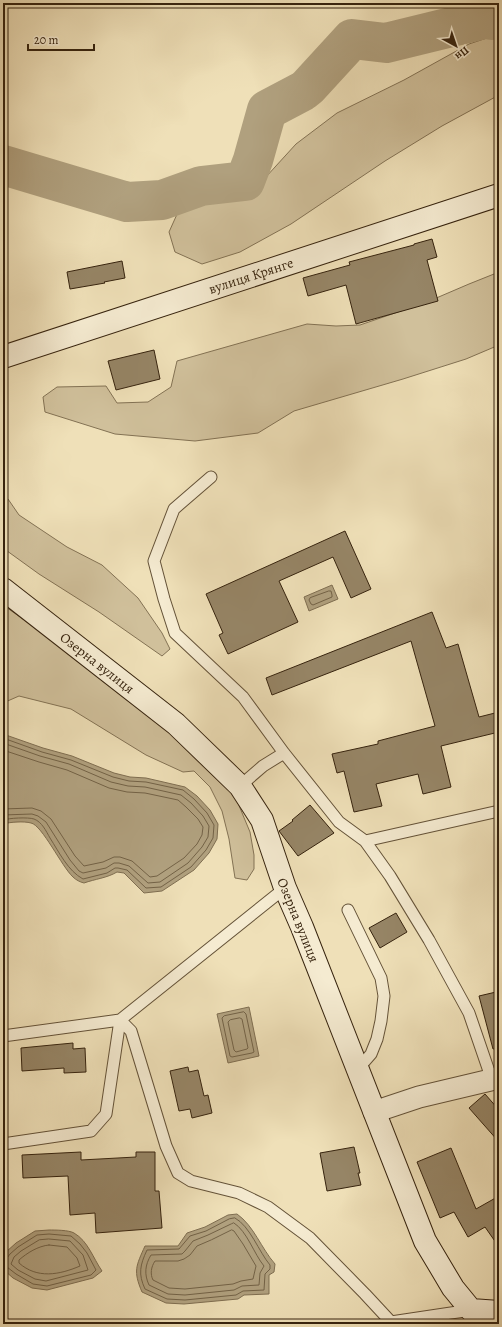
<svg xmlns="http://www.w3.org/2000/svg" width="502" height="1327" viewBox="0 0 502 1327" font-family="Alegreya,serif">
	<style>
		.green { fill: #d0c09b; stroke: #837254 }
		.water { fill: #b0a07e; stroke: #7f6e51 }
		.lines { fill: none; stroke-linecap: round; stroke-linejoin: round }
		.shore { stroke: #736246; stroke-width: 1 }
		.river { stroke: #b0a07e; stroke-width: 40 }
		.building { fill: #968566; stroke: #36230e }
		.lane-casing { stroke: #645238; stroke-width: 13 }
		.street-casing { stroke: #645238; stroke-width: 23 }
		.secondary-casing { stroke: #36230e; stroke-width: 24 }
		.lane { stroke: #f5ebd1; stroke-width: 11 }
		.street { stroke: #f5ebd1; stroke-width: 21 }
		.secondary { stroke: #f5ebd1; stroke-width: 22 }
		.labels { text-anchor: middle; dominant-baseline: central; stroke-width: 4; stroke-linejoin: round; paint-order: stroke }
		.street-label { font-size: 14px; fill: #36230e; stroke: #f5ebd1 }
	</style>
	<rect width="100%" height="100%" fill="#efe0b8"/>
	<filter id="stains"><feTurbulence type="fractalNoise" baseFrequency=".005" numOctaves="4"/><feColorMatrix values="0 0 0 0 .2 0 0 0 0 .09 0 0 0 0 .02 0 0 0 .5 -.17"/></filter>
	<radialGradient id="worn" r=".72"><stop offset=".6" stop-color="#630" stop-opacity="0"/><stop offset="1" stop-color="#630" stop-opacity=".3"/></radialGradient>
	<path class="green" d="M499,34v61l-57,31 -57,35 -94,63 -51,28 -38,12 -27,-12 -6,-20 9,-20 40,-11 47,-23 31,-34 41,-31 67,-33 65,-36z
		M499,272v73l-33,14 -63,20 -109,32 -36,22 -63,8 -80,-7 -70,-22 -2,-15 14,-10 49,-1 11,17 31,-1 23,-15 6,-26 130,-37 29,2 24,-1 67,-23 42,-18z
		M3,496l5,3 11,16 48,32 35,18 36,33 24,35 8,16 -8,7 -63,-44 -60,-38 -36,-26z
		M3,605l37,26 127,98 68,67 15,36 4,23v14l-7,11 -12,-2 -6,-39 -7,-28 -12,-24 -16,-16 -11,1 -37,-17 -75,-46 -52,-13 -16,7z"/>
	<path class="water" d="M332,585l6,14 -29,12 -5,-14z
		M3,734l40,14 29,8 42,17 16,4 16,1 39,9 12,9 13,14 8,14 -1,15 -8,14 -15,17 -32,21 -18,2 -20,-20 -7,-1c-10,6 -22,7 -33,11 -4,-1 -8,-3 -11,-6 -11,-10 -31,-52 -42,-54 -7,-2 -21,-1 -28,1z
		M249,1007l10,49 -31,7 -11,-49z
		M237,1214c17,12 24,34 38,50l-1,8 -5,3v19l-25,1 -6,4 -54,5 -18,-1 -24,-11c-9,-21 -6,-26 3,-46h33l9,-13 18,-6 23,-12z
		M49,1230c6,0 20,0 25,3 14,8 19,25 28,38l-9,7 -46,12 -15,-2 -19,-10 -9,-8 -1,-10 3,-8 10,-9 19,-12z"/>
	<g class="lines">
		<path class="shore" d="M329,591h2l1,4v2l-19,8 -2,-1 -2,-4 1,-2z
			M3,738l39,14 29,8 42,17 16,4 17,1 37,8 11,9 13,14 7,12 -1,13 -7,12 -15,17 -30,20 -15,1 -19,-18 -9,-2h-3l-8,5 -24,6c-15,-8 -24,-27 -33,-41 -4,-7 -8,-16 -16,-19 -6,-2 -25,-1 -31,1
			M3,743l37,13 29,8 42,18 17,4 17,1 36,8 10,8 12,13 6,10 -1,11 -6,10 -14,16 -28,19 -12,1 -19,-17 -10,-3h-5l-8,5 -23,5 -4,-2 -9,-11 -24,-38 -8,-6 -6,-2 -29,1
			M3,750l36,12 28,8 42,18 18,4 18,1 33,7 8,7 12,12 5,8 -1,8 -5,9 -13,14 -27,18 -7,1 -18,-16 -12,-4h-6l-11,5 -19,4 -9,-10 -24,-37 -10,-8 -9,-3 -29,1
			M244,1012l2,2 8,38 -2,1 -20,4 -2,-1 -8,-38 2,-2z
			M240,1018l2,1 6,29 -1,1 -11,3 -2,-2 -6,-28 2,-2z
			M235,1218c15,8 24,34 35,47v4l-5,5 -1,16 -21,1 -7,4 -51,5 -18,-1 -22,-10c-7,-15 -5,-24 2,-39l32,-1 11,-13 16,-5 23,-12z
			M234,1223c13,8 20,31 30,43l-4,7 -1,12 -17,1 -8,4 -49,5 -17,-1 -19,-9c-5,-11 -4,-20 2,-30l31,-1 3,-3 8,-10 15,-6 23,-11z
			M232,1230l2,1 9,13 13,22 -3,13 -12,2 -8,3 -48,5 -16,-1 -16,-8c-3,-6 -2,-13 2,-19h23l6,-2 6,-4 7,-9 14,-6z
			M49,1239l21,2 13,14 5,15 -42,11 -11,-2 -17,-9 -7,-6 3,-7 7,-6 18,-11z
			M49,1245l18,2 10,11 3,8c-21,9 -43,13 -61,-3v-3c8,-7 19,-14 30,-15z
			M3,1260l4,-2 3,-4 8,-7 19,-12 12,-1 22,2 9,8 7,9 9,17 -5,5 -44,11 -14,-2 -17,-10 -9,-7 -4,-1"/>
		<path class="river" d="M3,165l124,37 35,-2 39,-14 44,-5 8,-21 14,-50 36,-19 5,-4 44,-48 34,4 102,-25 4,2 7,-2"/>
	</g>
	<path class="building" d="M432,239l5,18 -10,3 11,41 -82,23 -10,-39 -38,11 -5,-18 47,-13 -1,-3 65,-17v-1z
		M122,261l3,17 -21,4 1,1 -35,6 -3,-17z
		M154,350l6,29 -44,11 -8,-29z
		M345,531l26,58 -20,9 -18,-41 -54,24 19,41 -70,32 -9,-19 4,-2 -17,-39z
		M432,612l14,36 12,-4 21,73 20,-5v20l-58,14 10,41 -28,7 -5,-20 -42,10 6,22 -28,6 -10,-41 -7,2 -5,-19 46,-10v-3l57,-15 -24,-85 -139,54 -6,-17z
		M310,805l24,28 -36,23 -19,-25 14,-10 -1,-1z
		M396,913l11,19 -27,16 -11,-20z
		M496,992l3,12v44l-6,1 -14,-53z
		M73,1043v6l12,-1 1,24 -22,1v-5l-42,3 -1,-23 31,-3z
		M188,1067l1,5 9,-2 6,26 4,-1 4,18 -20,5 -2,-9 -11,2 -9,-40z
		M485,1094l14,16v32l-30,-34z
		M354,1147l6,26h-2l3,12 -34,6 -7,-38z
		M451,1148l25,61 23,-13v51l-14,-20 -17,10 -14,-25 -14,6 -23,-56z
		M81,1152v8l55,-3v-5h19v39h4l3,37 -66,5 -1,-20 -25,2 -2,-39 -45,2 -1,-23z"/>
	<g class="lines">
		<defs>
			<path id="lane" d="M211,477l-37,32 -20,52 10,38 11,34 68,64 41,56 55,69 26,19 134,-30
				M240,786l23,-20 21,-13
				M365,841l25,35 39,64 40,73 23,67
				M285,888l-165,132 11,11 35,115 12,27 13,8 48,12 29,14 42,31 55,56 26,28
				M348,910l33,68 3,18 -3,25 -4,18 -6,15 -14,16
				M3,1036l117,-16 -14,94 -15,17 -88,13
				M389,1324l2,-2 80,-12"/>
			<path id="street" d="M374,1112l45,-15 80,-19"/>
			<path id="secondary" d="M3,357l496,-162
				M3,589l173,135 64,62 22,34 23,68 17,39 123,314 28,47 18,22 28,2"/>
		</defs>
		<use href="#lane" class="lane-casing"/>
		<use href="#street" class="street-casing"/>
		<use href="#secondary" class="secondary-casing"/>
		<use href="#lane" class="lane"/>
		<use href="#street" class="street"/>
		<use href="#secondary" class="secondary"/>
	</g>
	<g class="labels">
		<g class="street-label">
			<text transform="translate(251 276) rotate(-18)">вулиця Крянге</text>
			<text transform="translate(97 663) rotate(38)">Озерна вулиця</text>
			<text transform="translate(298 920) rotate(68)">Озерна вулиця</text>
		</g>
	</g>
	<rect width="502" height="1327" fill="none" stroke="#efe0b8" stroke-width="16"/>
	<rect x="4" y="4" width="494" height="1319" fill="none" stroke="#36230e" stroke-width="2"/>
	<rect x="8" y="8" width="486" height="1311" fill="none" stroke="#36230e"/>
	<g transform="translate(456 46) rotate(140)" stroke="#f5ebd1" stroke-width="3" paint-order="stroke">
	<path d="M0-3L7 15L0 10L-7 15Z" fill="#36230e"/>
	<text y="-6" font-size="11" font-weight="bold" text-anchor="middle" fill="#36230e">Пн</text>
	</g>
	<path d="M28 44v6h66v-6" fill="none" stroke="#36230e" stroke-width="2"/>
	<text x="34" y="44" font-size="12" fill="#36230e" stroke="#f5ebd1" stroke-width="3" paint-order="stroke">20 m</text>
	<rect width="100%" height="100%" filter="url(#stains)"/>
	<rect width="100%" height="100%" fill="url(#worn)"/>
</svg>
